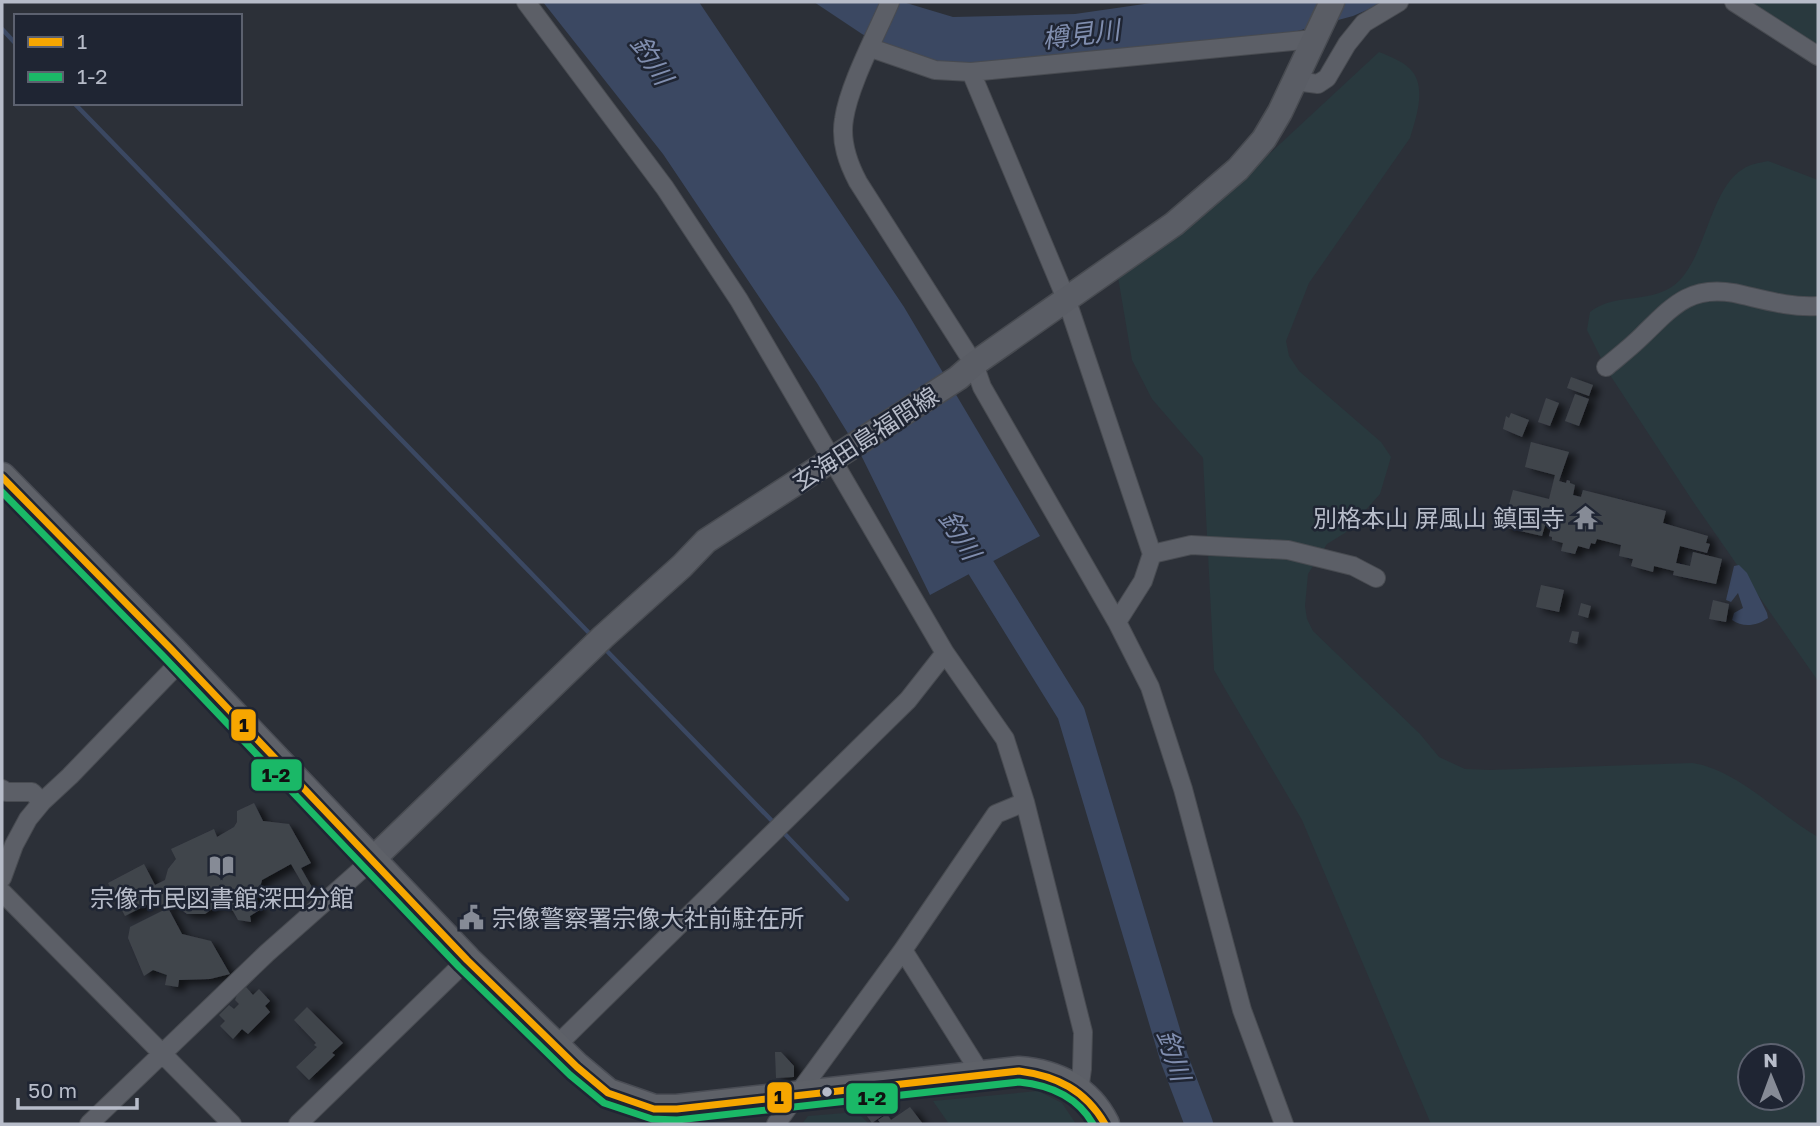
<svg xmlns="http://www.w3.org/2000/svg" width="1820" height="1126" viewBox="0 0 1820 1126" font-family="'Golos Text','Noto Sans JP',sans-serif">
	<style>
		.green { fill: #29393e; fill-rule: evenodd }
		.water { fill: #3b4862 }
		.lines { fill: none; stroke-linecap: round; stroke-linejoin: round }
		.stream { stroke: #3b4862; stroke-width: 4.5 }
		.river { stroke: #3b4862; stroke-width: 28 }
		.building { fill: #41454c; filter: url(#shadow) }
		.minor-casing { stroke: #484b51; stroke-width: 20 }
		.secondary-casing { stroke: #484b51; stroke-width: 27 }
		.primary-casing { stroke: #4a4d55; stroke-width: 31 }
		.minor { stroke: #5c5f67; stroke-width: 18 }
		.secondary { stroke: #5a5d65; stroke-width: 24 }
		.primary { stroke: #5e6168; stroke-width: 28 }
		.bus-1-casing { stroke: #1f2533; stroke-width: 12 }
		.bus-2-casing { stroke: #1f2533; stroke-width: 12 }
		.bus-1 { stroke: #f7a600; stroke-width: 7 }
		.bus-2 { stroke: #1ab867; stroke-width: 7 }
		.bus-dot { fill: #b7bcc9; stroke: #1f2533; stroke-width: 2.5 }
		.labels { text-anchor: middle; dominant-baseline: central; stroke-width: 5; stroke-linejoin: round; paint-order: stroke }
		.street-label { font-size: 24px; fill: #b7bcc9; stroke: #1f2533 }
		.poi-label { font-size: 24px; fill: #b7bcc9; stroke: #1f2533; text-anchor: end }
		.water-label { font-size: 26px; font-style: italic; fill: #808eaf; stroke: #1f2533 }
		.line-badge { stroke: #1f2533; stroke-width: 2.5 }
		.pale-badge-label { font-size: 19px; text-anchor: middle; font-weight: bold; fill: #111 }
	</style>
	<defs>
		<filter id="shadow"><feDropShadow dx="7" dy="4" stdDeviation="3.5" flood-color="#0009"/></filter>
	</defs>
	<rect width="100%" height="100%" fill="#2c3038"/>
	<path class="green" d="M1753,2h65v55l-40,-29z
		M1379,52c10,4 23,9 30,16 19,17 7,50 1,70l-101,145 -23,58 3,15 10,15 82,71 10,15 -11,37 -35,39 -18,11 -19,30 -3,32 2,13 6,12 107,103 19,23 26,12 24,1 203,-7c45,6 87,52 126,74v287h-387l-129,-304 -88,-150 -11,-212 -51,-59 -20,-39 -14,-83 81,-58zM1750,1056h42v42h-42z
		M1768,161l50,19v501l-124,-178 -86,-131 -21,-42 3,-18c26,-21 65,-6 90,-32 27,-29 31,-92 63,-111 7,-5 16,-6 25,-8z
		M1038,1091l24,12 14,21h-127l-16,-23z
		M857,1112l12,12h-67l6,-8z"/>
	<path class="water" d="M543,2h156l205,305 136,229 -110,59 -70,-142 -43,-70 -154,-229z
		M814,2h89l50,15 122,-3 83,-12h227l-32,14 -63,17 -272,28 -48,2h-23l-27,-5 -31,-10 -27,-14z
		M1739,565l8,8 20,40 1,5c-11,8 -25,10 -36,2l2,-7 9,-5 -5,-15 -7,9 -5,-2 8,-34z"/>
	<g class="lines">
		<path class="stream" d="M2,29l14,15
			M74,103l519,534
			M604,648l172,177
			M782,831l65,68"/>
		<path class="river" d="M962,537l109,176 103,345 25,66"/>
	</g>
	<path class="building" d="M1571,377l22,8 -4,11 -22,-8z
		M1575,394l14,5 -10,27 -14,-5z
		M1546,398l13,5 -9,23 -12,-4z
		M1511,413l18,7 -7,17 -19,-8 3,-13 3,2z
		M1531,442l38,10 -10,29 7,2 1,-3 3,1v2l5,2 -2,10 8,2 2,-7 83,21 -3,12 45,13 -2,7 4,1 -3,9 -27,-7 -4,17 14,3 3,-14 29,7 -6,25 -43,-9 1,-4 -20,-5 -1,6 -22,-6 2,-7 -14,-3 2,-11 -24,-6 -2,5 -4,-1 -2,6 -11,-3 -3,8 -14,-3 2,-8 -11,-3v-3l-3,-1 3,-12 -6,-2 -4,14 -39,-9 10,-37 36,9 6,-24 -30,-8z
		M1541,585l23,5 -5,22 -23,-5z
		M1713,600l16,4 -3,18 -17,-3z
		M1581,603l10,3 -3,12 -10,-3z
		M1572,631l7,1 -2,12 -8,-2z
		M254,803l9,18 26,3 22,39 -10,5 12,21 -6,3 -16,-28 -29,16 -6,22 5,7 -11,7 1,6 -13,-2 -5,-9 -14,-7 -14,10h-18l-15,-11 -5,3 15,28 29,7 19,33 -20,5 -31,1 -1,7 -13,-2 2,-10 -14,-5 -9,6 -16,-38 2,-11 34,-17 -6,-11 -33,17 -17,-33 36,-19 11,21 10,-5 3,-11 8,-10 -5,-10 43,-20 3,8 17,-10 3,-5v-11z
		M246,987l7,8 6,-6 11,12 -5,5 5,6 -22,22 -6,-5 -9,10 -13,-13 5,-5 -6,-6 10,-10 5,4 5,-5 -4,-4 2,-5z
		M307,1007l36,36 -11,10 3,2 -26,25 -13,-13 21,-20 -3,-2 2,-2 -22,-23z
		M775,1052h6l13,14v11l-18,1z
		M873,1105l9,11 -10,7 -8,-11z
		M910,1107l13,17h-42l-3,-4 9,-6 4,6z"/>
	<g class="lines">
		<defs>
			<path id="minor" d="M526,2l139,186 74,112 206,353 60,86 20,63 58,230 -1,37 -3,22
				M890,2c-14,33 -41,83 -46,117 -4,23 4,44 14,63l116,182 8,23 135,235 33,65 33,102 59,221 42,114
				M1734,2l84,54
				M871,48l64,22 36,2 343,-33
				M971,72l96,229 85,253 -9,27 -26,41
				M1295,81l23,3 9,-6 20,-34 17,-21 35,-21
				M1606,367c12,-10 25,-20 36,-31 30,-29 47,-51 92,-43 28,6 55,15 84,13
				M1152,554l39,-9 97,5 65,16 23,12
				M2,789l4,3h26l10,10
				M2,878l12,-33 14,-26 14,-17 28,-26 111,-115
				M2,892l230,232
				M903,950l78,124
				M556,1046l352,-346 37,-47
				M89,1124l178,-171 104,-92
				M298,1124l169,-164
				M776,1124l127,-174 93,-136 29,-12"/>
			<path id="secondary" d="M371,861l232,-224 79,-71 24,-25 252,-163 16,-14 200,-140 64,-55 26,-30 16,-27 52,-110"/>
			<path id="primary" d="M2,477l170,173 295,310 110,107 31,26 46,16h23l342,-38c38,3 69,19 86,53"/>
		</defs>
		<use href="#minor" class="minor-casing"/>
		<use href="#secondary" class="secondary-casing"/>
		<use href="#primary" class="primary-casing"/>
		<use href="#minor" class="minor"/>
		<use href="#secondary" class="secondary"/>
		<use href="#primary" class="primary"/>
		<defs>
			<path id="bus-1" d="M2,477l170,173 295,310 110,107 31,26 46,16h23l342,-38c38,5 66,19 86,53"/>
			<path id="bus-2" d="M2,492l162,165 295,310 111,108 34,28 48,16 25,1 342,-38c31,3 58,14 74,42"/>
		</defs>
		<use href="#bus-1" class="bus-1-casing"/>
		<use href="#bus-2" class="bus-2-casing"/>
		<use href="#bus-1" class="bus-1"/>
		<use href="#bus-2" class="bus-2"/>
	</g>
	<defs>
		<symbol id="temple-bare" viewBox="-9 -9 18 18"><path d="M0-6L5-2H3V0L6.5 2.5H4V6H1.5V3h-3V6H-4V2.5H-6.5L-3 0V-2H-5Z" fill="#868b96" stroke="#1f2533" stroke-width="2.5" paint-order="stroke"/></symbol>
		<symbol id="library-bare" viewBox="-9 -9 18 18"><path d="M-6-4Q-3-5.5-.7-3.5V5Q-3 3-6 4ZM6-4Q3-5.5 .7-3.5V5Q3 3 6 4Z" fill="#868b96" stroke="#1f2533" stroke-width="2.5" paint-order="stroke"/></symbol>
		<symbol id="civic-bare" viewBox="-9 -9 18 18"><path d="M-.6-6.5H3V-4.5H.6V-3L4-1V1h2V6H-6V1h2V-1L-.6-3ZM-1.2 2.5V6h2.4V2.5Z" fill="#868b96" stroke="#1f2533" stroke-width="2.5" paint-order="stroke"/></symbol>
	</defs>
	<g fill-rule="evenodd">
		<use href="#temple-bare" x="1568" y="500" width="35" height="35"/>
		<use href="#library-bare" x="204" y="848" width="35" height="35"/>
		<use href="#civic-bare" x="454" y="900" width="35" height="35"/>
	</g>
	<circle class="bus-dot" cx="827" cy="1092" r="6"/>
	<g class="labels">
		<g class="street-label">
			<text transform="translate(865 438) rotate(-33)">玄海田島福間線</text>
		</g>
		<g class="poi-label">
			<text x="1565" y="517">別格本山 屏風山 鎮国寺</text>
			<text x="222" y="897" text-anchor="middle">宗像市民図書館深田分館</text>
			<text x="492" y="917" text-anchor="start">宗像警察署宗像大社前駐在所</text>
		</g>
		<g class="water-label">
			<text transform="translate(1081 34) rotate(-7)">樽見川</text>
			<text transform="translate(652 60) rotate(57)">釣川</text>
			<text transform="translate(960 535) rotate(58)">釣川</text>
			<text transform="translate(1174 1055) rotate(72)">釣川</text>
		</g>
	</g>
	<g class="line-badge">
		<rect x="230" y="708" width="27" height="34" rx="7" fill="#f7a600"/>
		<rect x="250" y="758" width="53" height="34" rx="7" fill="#1ab867"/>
		<rect x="766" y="1081" width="27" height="33" rx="7" fill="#f7a600"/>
		<rect x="845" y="1082" width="54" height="33" rx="7" fill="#1ab867"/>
	</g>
	<g class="pale-badge-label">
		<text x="244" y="732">1</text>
		<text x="276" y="782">1-2</text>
		<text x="779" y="1104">1</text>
		<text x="872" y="1105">1-2</text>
	</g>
	<rect width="1820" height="1126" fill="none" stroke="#b7bcc9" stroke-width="7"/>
	<rect x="14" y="14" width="228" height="91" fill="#1f2533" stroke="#5c616f" stroke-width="2"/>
	<rect x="28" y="37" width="35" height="10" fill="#f7a600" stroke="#5c616f" stroke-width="2"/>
	<text x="77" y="49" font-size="21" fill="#b7bcc9">1</text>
	<rect x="28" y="72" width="35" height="10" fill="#1ab867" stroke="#5c616f" stroke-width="2"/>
	<text x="77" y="84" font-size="21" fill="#b7bcc9">1-2</text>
	<g transform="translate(1771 1077) rotate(359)"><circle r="33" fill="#1f2533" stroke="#5c616f" stroke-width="2"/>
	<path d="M0-5L12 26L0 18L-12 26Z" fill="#868b96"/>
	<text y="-10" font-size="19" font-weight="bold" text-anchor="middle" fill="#b7bcc9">N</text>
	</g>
	<path d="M18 1098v10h119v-10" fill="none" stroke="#b7bcc9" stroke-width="3.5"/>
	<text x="28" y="1098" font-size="21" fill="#b7bcc9" stroke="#1f2533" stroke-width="5" paint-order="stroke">50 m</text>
</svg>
